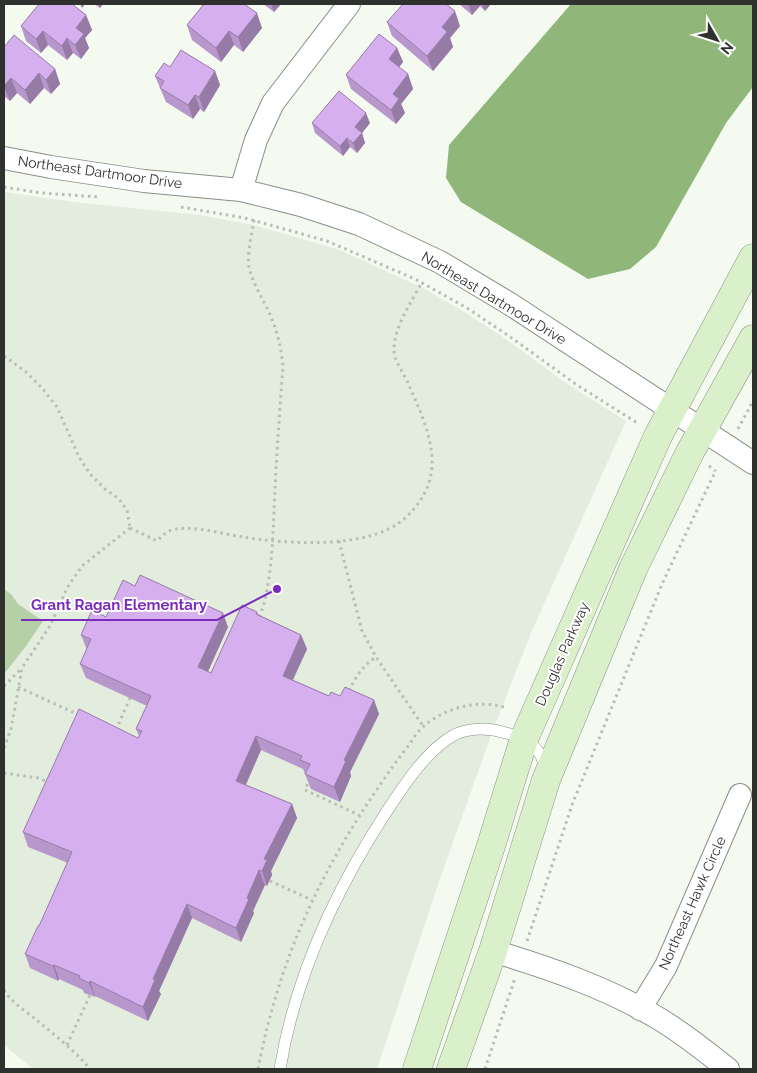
<svg xmlns="http://www.w3.org/2000/svg" width="757" height="1073" viewBox="0 0 757 1073" font-family="Raleway,sans-serif">
	<style>
		.built { fill: #e3eddd }
		.green { fill: #b5cfa6 }
		.water { fill: #90b679 }
		.lines { fill: none; stroke-linecap: round; stroke-linejoin: round }
		.lane-casing { stroke: #898f86; stroke-width: 12 }
		.street-casing { stroke: #898f86; stroke-width: 24 }
		.secondary-casing { stroke: #898f86; stroke-width: 29 }
		.path { stroke: #b8bdb5; stroke-width: 3; stroke-dasharray: 2.5 4; stroke-linecap: butt }
		.lane { stroke: #fff; stroke-width: 11 }
		.street { stroke: #fff; stroke-width: 22 }
		.secondary { stroke: #daf0cb; stroke-width: 28 }
		.wall { fill: #b897cd }
		.shaded-wall { fill: #967ba7 }
		.building { fill: #d6b0ee; stroke: #967ba7 }
		.labels { text-anchor: middle; dominant-baseline: central; stroke-width: 4; stroke-linejoin: round; paint-order: stroke }
		.street-label { font-size: 14px; fill: #2f312e; stroke: #fff }
		.leader { fill: none; stroke: #7b2cbf; stroke-width: 2 }
		.callout-dot { fill: #7b2cbf; stroke: #fff; stroke-width: 2 }
		.callout-label { font-size: 15px; text-anchor: middle; font-weight: bold; fill: #7b2cbf; stroke: #fff; stroke-width: 4; stroke-linejoin: round; paint-order: stroke }
	</style>
	<rect width="100%" height="100%" fill="#f4faf0"/>
	<path class="built" d="M4,192l70,10 126,13 58,11 82,24 85,39 38,22 43,28 57,42 63,40 -95,212 -38,97 -57,160 -59,179h-344l-29,-24z"/>
	<path class="green" d="M4,589l7,5 7,10 25,17 -17,25 -22,28z"/>
	<path class="water" d="M571,4h182v83l-27,36 -70,124 -26,22 -42,10 -127,-77 -15,-24 3,-33z"/>
	<g class="lines">
		<defs>
			<path id="lane" d="M280,1069c15,-92 56,-180 107,-258 17,-26 39,-60 67,-76 16,-8 36,-7 52,-2 20,5 36,14 39,36"/>
			<path id="street" d="M4,158l47,9 93,14 97,9 60,15 58,19 81,38 70,42 243,159
				M241,190l15,-50 17,-37 76,-99
				M493,951c56,17 112,36 163,66 26,15 49,34 72,52
				M640,1009l26,-43 74,-171"/>
			<path id="secondary" d="M417,1069l73,-220 34,-110 134,-303 95,-178
				M451,1069l42,-118 53,-171 87,-211 56,-115 64,-115"/>
		</defs>
		<use href="#lane" class="lane-casing"/>
		<use href="#street" class="street-casing"/>
		<use href="#secondary" class="secondary-casing"/>
		<path class="path" d="M4,187l37,6 59,4
			M181,207l64,11 82,23 88,38 52,29 42,28 68,49 62,39
			M254,220c-2,14 -7,32 -5,47 4,18 15,33 22,50 7,16 10,32 12,49 -3,41 -6,82 -8,123 -2,37 -2,96 -16,129
			M4,356l22,16 16,16 15,19 22,50 11,17 15,15 14,10 8,11 3,18
			M738,429l15,-28
			M709,466l6,5
			M130,528l27,13c6,-6 11,-11 19,-12 21,-3 47,5 67,8 43,7 128,13 162,-19 46,-42 24,-87 3,-135 -4,-9 -13,-21 -14,-31 -1,-24 17,-49 28,-70
			M339,541l23,90 14,26 47,69
			M4,686l18,-18
			M18,687l61,28
			M349,691c7,-14 13,-25 27,-34
			M116,730l14,-32
			M4,748l7,-19 11,-61 28,-42 17,-38 15,-22 48,-38
			M4,773l34,5 10,4
			M310,778l-5,12 54,25
			M270,881l42,19
			M527,941l45,-136 90,-221 54,-114
			M4,990c8,13 23,22 35,32 18,15 36,29 51,47
			M67,1045l23,-50
			M258,1069c21,-108 60,-194 122,-284 9,-14 19,-27 29,-40 4,-6 8,-13 14,-18 3,-4 8,-6 12,-9 22,-13 44,-17 69,-11
			M485,1069l30,-91"/>
		<use href="#lane" class="lane"/>
		<use href="#street" class="street"/>
		<use href="#secondary" class="secondary"/>
	</g>
	<path class="wall" d="M94,4h9l-3,4z
		M201,4h33l28,24 -19,24 -9,-7 -13,17 -29,-22 -5,-15 15,-19z
		M263,4h18l-7,8z
		M459,4h32l-6,7 -5,-5 -8,9z
		M86,15l6,15 -7,8 4,10 -8,11 -8,-6 -6,7 -19,-15 -7,8 -15,-12 -5,-15z
		M387,22l73,4 -10,12 3,9 -20,24 -41,-35z
		M4,47l51,22 5,15 -9,10 -7,-6 -14,16 -13,-11 -7,8 -6,-5z
		M397,48l6,14 -4,5 9,7 5,15 -12,15 4,9 -9,11 -45,-35 -5,-14z
		M170,67l45,4 5,14 -16,27 -4,-3 -7,10 -27,-17 -11,-26z
		M312,123h58l-8,10 3,10 -8,10 -7,-6 -7,9 -28,-23z
		M257,612l2,3 42,20 6,14 -14,31 36,16h11l34,4 5,14 -29,58 1,4 -11,26 -29,-13 -8,-20 -42,-19 -15,35 46,19 5,14 -26,53 1,4 -5,11 -2,-1 -12,26 1,2 -13,29 -49,-24 -33,73 2,3 -13,27 -53,-25v1l-11,-4 -1,-3 -24,-11 -1,2 -28,-13 -5,-14 14,-28 29,-63 -40,-16 -5,-15 115,-94 1,-2 -3,-7 11,-23 -61,-28 -6,-14 7,-14 -6,-15 25,-18 122,10 -20,45 3,1z"/>
	<path class="shaded-wall" d="M80,4h5l-3,4z
		M98,4h5l-3,4z
		M271,4h10l-7,8z
		M468,4h11l1,2 -8,9z
		M482,4h9l-6,7z
		M455,11l5,15 -10,12 3,9 -20,24 -6,-15 15,-29z
		M257,13l5,15 -19,24 -5,-15z
		M86,15l6,15 -7,8 4,10 -8,11 -6,-14 1,-17z
		M43,31l5,14 -7,8 -5,-14z
		M229,31l5,14 -13,17 -5,-14z
		M67,38l6,15 -6,7 -5,-14z
		M397,48l6,14 -9,12 -5,-15z
		M55,69l5,15 -9,10 -5,-14z
		M215,71l5,14 -16,27 -5,-15z
		M39,73l5,15 -14,16 -5,-14z
		M408,74l5,15 -12,15 4,9 -9,11 -5,-14 2,-16z
		M11,78l6,15 -7,8 -6,-15z
		M195,95l5,14 -7,10 -5,-14z
		M366,113l4,10 -8,10 3,10 -8,10 -4,-10 2,-16z
		M347,138l3,9 -7,9 -3,-10z
		M223,613l5,14 -25,55 -5,-15z
		M301,635l6,14 -19,41 -5,-14z
		M374,700l5,14 -29,58 1,4 -11,26 -6,-15 10,-27z
		M256,736l5,14 -20,45 -5,-14z
		M292,804l5,14 -26,53 1,4 -5,11 -5,-15 2,-12z
		M259,870l6,15 -12,26 1,2 -13,29 -5,-14 11,-30z
		M187,904l5,14 -33,73 2,3 -13,27 -5,-14 10,-28z
		M54,965l5,14 -1,2 -5,-15z
		M90,981l5,15v1l-6,-14z"/>
	<path class="building" d="M39,4h33l14,11 -10,13 8,6 -9,11 -8,-7 -5,8 -19,-15 -7,8 -15,-13z
		M204,4h30l2,1 1,-1h7l13,9 -19,24 -9,-6 -13,17 -29,-23z
		M403,4h43l9,7 -13,16 5,5 -20,24 -40,-34z
		M379,34l18,14 -8,11 19,15 -15,20 6,5 -8,11 -45,-35z
		M14,35l41,34 -9,11 -7,-7 -14,17 -14,-12 -7,8v-39z
		M181,50l34,21 -16,26 -4,-2 -7,10 -28,-17 4,-7 -9,-5 9,-13 6,4z
		M339,91l27,22 -11,14 7,6 -9,10 -6,-5 -7,8 -28,-23z
		M140,575l83,38 -25,54 13,6 31,-68 15,7 -1,2 45,21 -18,41 46,20 2,-4 9,4 5,-9 29,13 -30,60 2,1 -12,26 -29,-13 5,-10 -10,-4 2,-4 -46,-20 -20,45 56,23 -28,55 3,1 -5,11 -3,-1 -12,28 2,1 -13,29 -49,-24 -34,75 2,1 -12,27 -53,-26 -1,2 -10,-5 1,-2 -26,-11 -1,1 -28,-12 13,-28h1l33,-74 -49,-20 56,-123 59,29 4,-7 -6,-2 15,-33 -71,-32 11,-25 -10,-4 11,-25 14,7 17,-37 12,6z"/>
	<g class="labels">
		<g class="street-label">
			<text transform="translate(100 172) rotate(8)">Northeast Dartmoor Drive</text>
			<text transform="translate(494 298) rotate(31)">Northeast Dartmoor Drive</text>
			<text transform="translate(562 654) rotate(-66)">Douglas Parkway</text>
			<text transform="translate(692 903) rotate(-66)">Northeast Hawk Circle</text>
		</g>
	</g>
	<path class="leader" d="M277 589L217 620H21"/>
	<circle class="callout-dot" cx="277" cy="589" r="5"/>
	<g class="callout-label">
		<text x="119" y="610">Grant Ragan Elementary</text>
	</g>
	<rect width="757" height="1073" fill="none" stroke="#2f312e" stroke-width="10"/>
	<g transform="translate(717 40) rotate(129)" stroke="#ffffff" stroke-width="4" paint-order="stroke">
	<path d="M0-4L9 19L0 12L-9 19Z" fill="#2f312e"/>
	<text y="-8" font-size="14" font-weight="bold" text-anchor="middle" fill="#2f312e">N</text>
	</g>
</svg>
